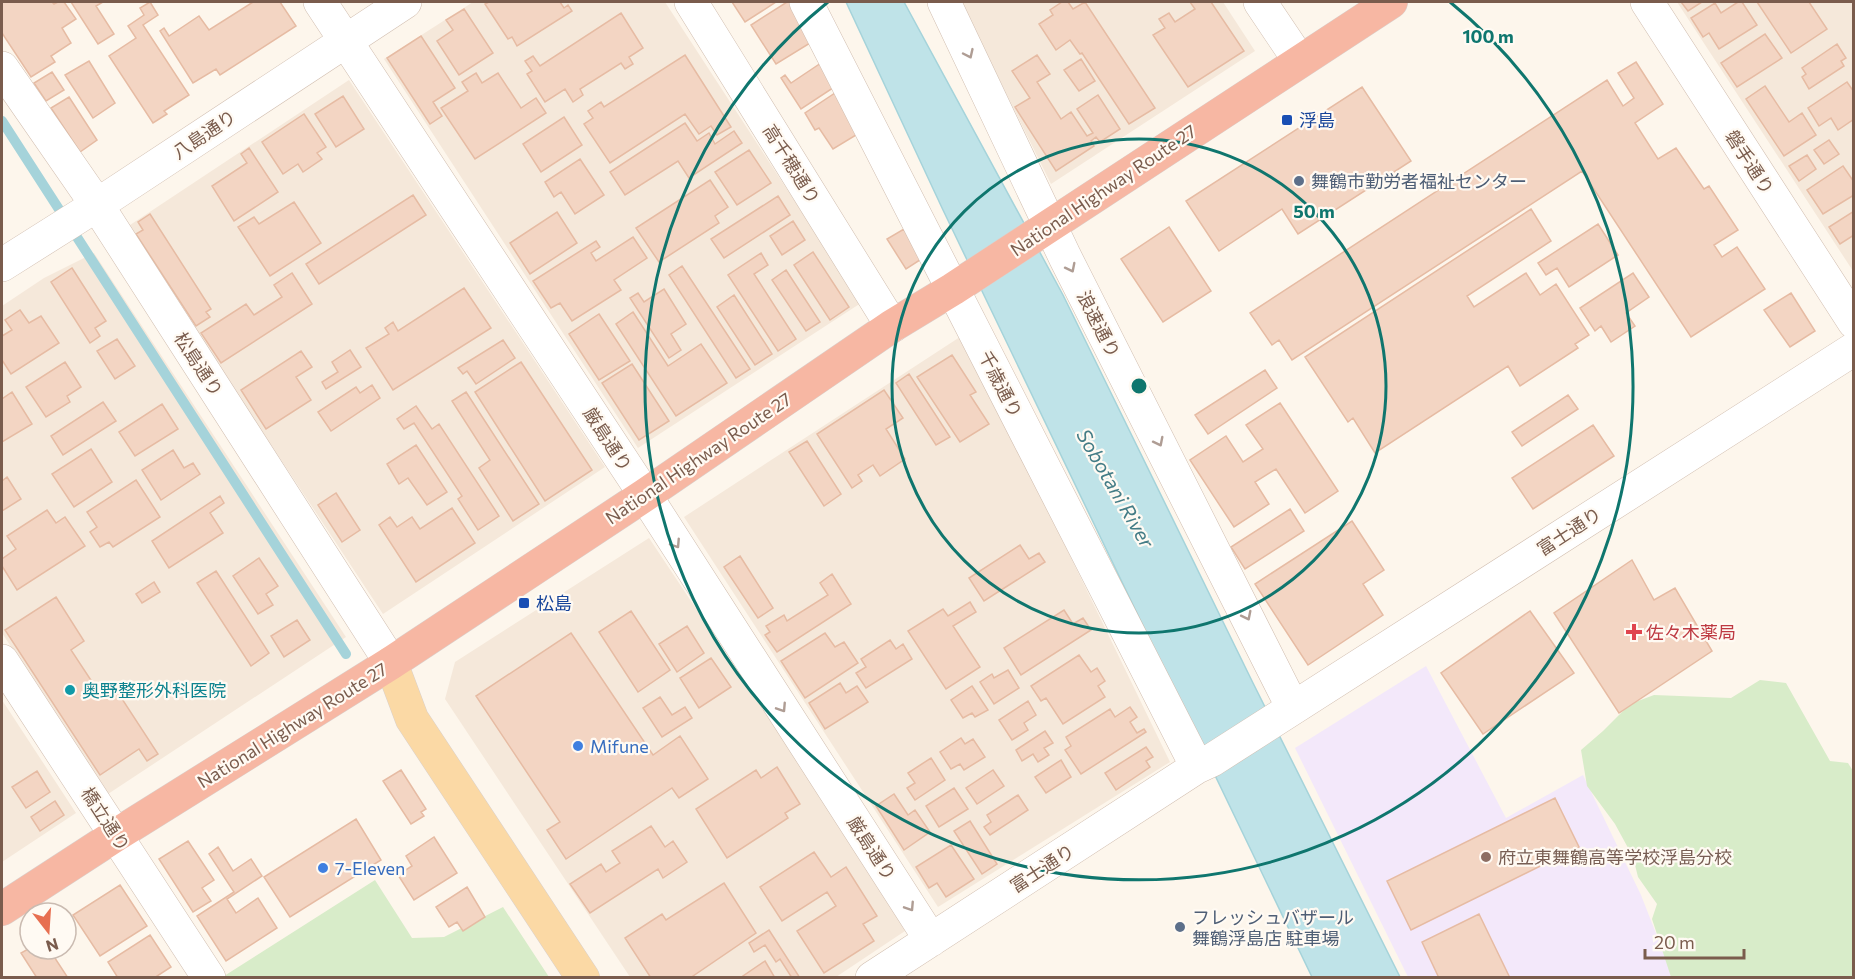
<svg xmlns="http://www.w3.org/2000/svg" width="1855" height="979" viewBox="0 0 1855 979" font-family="Commissioner,'Noto Sans JP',sans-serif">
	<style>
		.residential { fill: #f5e8da }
		.education { fill: #f3e8fa }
		.green { fill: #d8ecc9 }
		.water { fill: #bfe3e8; stroke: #a5d3da; stroke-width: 1.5 }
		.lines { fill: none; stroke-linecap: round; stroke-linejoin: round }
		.stream { stroke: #a5d3da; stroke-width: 10 }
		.building { fill: #f3d5c3; stroke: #e6bba3; stroke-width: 1.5 }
		.minor-casing { stroke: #d1beb0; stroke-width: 34 }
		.major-casing { stroke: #dad1cd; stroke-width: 34 }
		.highway-casing { stroke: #dad1cd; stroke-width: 34 }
		.minor { stroke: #fff; stroke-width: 33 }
		.major { stroke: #fbd9a5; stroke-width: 33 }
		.highway { stroke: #f7b7a3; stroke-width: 33 }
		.oneway { stroke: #af9d94 }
		.ring { fill: none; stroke: #0f766e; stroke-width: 3 }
		.transit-dot { fill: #1a4fb4; stroke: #fffaf3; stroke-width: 2 }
		.service-dot { fill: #5c6f8a; stroke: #fffaf3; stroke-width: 2 }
		.health-dot { fill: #e0444e; stroke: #fffaf3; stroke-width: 2 }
		.culture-dot { fill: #0f9aa8; stroke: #fffaf3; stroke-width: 2 }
		.shop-dot { fill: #3f7fe0; stroke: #fffaf3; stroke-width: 2 }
		.education-dot { fill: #8d6e63; stroke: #fffaf3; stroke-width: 2 }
		.labels { text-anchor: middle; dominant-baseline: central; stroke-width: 4.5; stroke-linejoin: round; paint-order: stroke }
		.transit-label { font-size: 18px; fill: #164399; stroke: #fffaf3; text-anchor: start }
		.street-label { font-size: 18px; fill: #7a5c4d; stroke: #fffaf3 }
		.service-label { font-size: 18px; fill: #4e5e75; stroke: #fffaf3; text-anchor: start }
		.health-label { font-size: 18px; fill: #be3a42; stroke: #fffaf3; text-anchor: start }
		.culture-label { font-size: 18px; fill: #0d838f; stroke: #fffaf3; text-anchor: start }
		.shop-label { font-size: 18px; fill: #366cbe; stroke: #fffaf3; text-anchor: start }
		.education-label { font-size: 18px; fill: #785e54; stroke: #fffaf3; text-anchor: start }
		.water-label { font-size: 20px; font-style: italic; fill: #437c86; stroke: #fffaf3 }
		.centre { fill: #0f766e; stroke: #fffaf3; stroke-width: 3 }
		.ring-label { font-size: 18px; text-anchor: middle; font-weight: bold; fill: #0f766e; stroke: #fffaf3; stroke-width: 4.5; stroke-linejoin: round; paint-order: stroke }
	</style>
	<rect width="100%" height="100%" fill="#fdf6ec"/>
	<path class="residential" d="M473,2h192l196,301 -223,145 -254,-389z
		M961,2h262l32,49 -204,133z
		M1677,2h176v269z
		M349,80l256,387 -222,147 -256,-387z
		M94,253l252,384 -238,157 -106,-161v-327l42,-28z
		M963,335l207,427 -232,145 -254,-390z
		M649,538l198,297 58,96 -69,46h-206l-185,-278 10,-37z
		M2,700l74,113 -74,49z"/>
	<path class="education" d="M1426,666l80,152 77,-43 58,120 32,82h-265l-113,-229z"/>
	<path class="green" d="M1760,680l26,3 44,78 18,2 5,8v206h-182l-19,-58 5,-15 -19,-27 -5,-20 -18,-33 -28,-38 -6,-36 22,-19 27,-27 24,-9 77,3z
		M375,880l37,58 32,-1 59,-30 46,70 -328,1z"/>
	<path class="water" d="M846,2h58l159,293 190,388 147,294h-88l-369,-767z"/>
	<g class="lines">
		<path class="stream" d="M2,121l344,533"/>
	</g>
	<path class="building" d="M2,2h50l2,2 4,-2h6l12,17 -14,9 9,15 -20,13 4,6 -24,15 -29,-44z
		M71,2h32l-7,4 18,28 -16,10z
		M150,2l8,13 -15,10 46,70 -25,16 3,3 -14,9 -44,-67 27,-18 -8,-12 16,-11 -4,-7z
		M253,2h27l16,24 -76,49 -4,-6 -23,14 -33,-52 4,-3 5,8 30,-20 10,14z
		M489,2h71l4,6 4,-3 4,6 -55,35 -5,-9 -4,2 -23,-35z
		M732,2h44l-31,20z
		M787,2h3l25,38 -39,24 -25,-39z
		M1062,2h6l5,7 12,-7 70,106 -26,16 -47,-71 -2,1 -10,-14 -14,10 -17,-26 14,-9 -3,-5z
		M1190,2h21l33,49 -56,36 -35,-52 12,-7 -6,-9 10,-6 6,9 20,-13z
		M1681,2h21l-14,9z
		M1738,2h4l15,23 -38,24 -10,-16 -6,4 -12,-19 24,-15 6,10z
		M1757,2h52l18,27 -36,24z
		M464,9l29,44 -34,22 -22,-34 16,-11 -7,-10z
		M621,13l22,35 -14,9 4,7 -8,5 -4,-6 -41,26 3,6 -10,7 -8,-13 -20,13 -18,-28 5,-3 -7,-10 8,-5 7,10z
		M1765,34l17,24 -45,29 -16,-24z
		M421,36l34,52 -22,14 9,14 -12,8 -43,-66z
		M1837,44l9,14 -5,3 3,5 -35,23 -7,-12 4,-3 -4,-6z
		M685,55l46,72 -14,8 -6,-9 -12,8 -14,-20 -75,49 -26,-39 9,-6 -5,-7 13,-9 3,5z
		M1037,55l13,19 -13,8 24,37 10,-7 16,24 6,-3 -16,-24 21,-14 22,34 -20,13 -4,-5 -5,4 3,5 -38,25 -41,-64 15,-9 -18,-27z
		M1081,59l14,22 -16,10 -15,-21z
		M89,61l26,42 -22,15 -28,-43z
		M824,61l15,23 -38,25 -20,-31 4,-3 6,8z
		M1636,62l27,42 -28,19 23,36 18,-11 28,41 5,-3 29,44 -24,15 8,12 15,-10 28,42 -74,48 -109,-166 -290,189 -13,-20 -7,5 -22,-32 357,-233 16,26 11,-8 -16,-25z
		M52,72l12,18 -18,11 -12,-18z
		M476,73l6,10 16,-10 23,35 15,-10 10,15 -71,46 -34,-51 27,-17 -6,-9z
		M1847,82l7,10v27l-16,11 -7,-12 -12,8 -11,-18z
		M1765,86l24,36 13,-9 14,22 -32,21 -38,-57z
		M1362,87l49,74 -113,73 -16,-25 -63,42 -33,-50z
		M835,93l26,39 -28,17 -14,-21 -4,2 -10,-17z
		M343,96l21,33 -28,18 -21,-33z
		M69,97l28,43 -17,12 -29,-44z
		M304,114l22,33 -9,6 5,6 -19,13 -5,-8 -15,10 -21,-32z
		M564,117l18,28 -41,27 -18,-28z
		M685,123l12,18 12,-8 6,11 19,-13 8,12 -53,35 -11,-17 -53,34 -15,-23z
		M1829,140l10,14 -15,10 -10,-14z
		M249,148l29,44 -44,29 -22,-35 35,-23 -6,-9z
		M749,150l22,33 -34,22 -22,-33z
		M1807,155l9,14 -17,12 -10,-15z
		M580,159l24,36 -29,19 -14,-22 -7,5 -9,-15z
		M1843,166l11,16v13l-31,19 -16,-24z
		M710,180l18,27 -13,9 4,7 -60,39 -23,-34z
		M413,195l13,20 -107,69 -13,-20z
		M778,196l12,19 -66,43 -13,-19z
		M294,202l27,41 -51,33 -32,-49 16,-10 5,7z
		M1531,209l20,32 -84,55 7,11 52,-34 14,22 16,-11 33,51 -14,9 3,4 -58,38 -12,-20 -133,87 -22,-35 -5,4 -43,-65z
		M1854,211v24l-14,9 -11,-17z
		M557,212l20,31 -47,31 -20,-31z
		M150,214l61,95 -5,3 4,5 -14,9 -60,-92 7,-4 -5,-8z
		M793,221l12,19 -23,15 -12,-19z
		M1598,224l20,31 -49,32 -12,-19 -11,7 -8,-12z
		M1169,227l42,64 -48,31 -42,-63z
		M904,229l19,29 -17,11 -19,-30z
		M633,237l14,21 -33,22 7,10 -49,31 -12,-18 -9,5 -18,-27 63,-40 4,6 -9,6 5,8z
		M813,252l36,55 -19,13 -36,-55z
		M761,253l7,12 -14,9 42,65 -18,12 -50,-76z
		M682,266l68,103 -14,9 -67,-103z
		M72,268l34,53 -11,7 5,8 -10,7 -39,-61z
		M786,270l34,52 -14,9 -34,-51z
		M292,273l20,31 -91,59 -20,-30 45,-29 8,11 28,-18 -8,-12z
		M1633,273l16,24 -23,16 9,13 -24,16 -10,-16 -6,5 -15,-23z
		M464,288l27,40 -98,62 -27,-42 23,-14 -4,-6 8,-6 5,9z
		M664,289l22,35 -15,10 10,16 -12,8 -39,-60 8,-5 6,9z
		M1791,293l24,38 -25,16 -26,-37z
		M734,295l38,59 -17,11 -38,-58z
		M20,310l9,13 12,-7 18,27 -48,31 -9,-14v-24l10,-6 -7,-10z
		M633,312l35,54 33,-22 26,39 -51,33 -60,-92z
		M599,314l31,47 -31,19 -30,-46z
		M117,339l18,27 -20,13 -18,-28z
		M503,340l12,18 -39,26 -9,-13 -4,3 -5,-6z
		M350,350l11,17 -35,22 -4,-7 16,-10 -6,-10z
		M301,351l11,16 -16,10 15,23 -45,29 -25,-39z
		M952,355l24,37 -6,3 19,29 -29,18 -43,-65z
		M65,362l16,25 -14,9 3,6 -24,15 -20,-30z
		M521,362l71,108 -47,31 -70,-109z
		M632,364l37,57 -30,19 -37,-57z
		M1265,370l12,18 -69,46 -13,-19z
		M909,374l41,63 -14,8 -40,-62z
		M372,385l8,13 -49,33 -13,-19 38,-25 4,6z
		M884,390l19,28 -17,11 19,30 -25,17 -7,-11 -15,10 4,6 -10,7 -35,-54z
		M12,392l20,32 -30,18v-43z
		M466,392l73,112 -26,17 -34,-53 11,-8 -38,-59z
		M1568,395l10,14 -56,37 -10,-14z
		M103,402l13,19 -53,34 -12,-19z
		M1280,403l58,88 -33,22 -29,-44 -21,13 14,22 -35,23 -44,-67 36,-24 17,26 20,-13 -17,-24z
		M162,404l16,25 -43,27 -16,-24z
		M416,406l16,23 7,-5 60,92 -21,14 -20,-31 4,-3 -48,-73 -10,6 -7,-10z
		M1593,425l21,31 -81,53 -21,-31z
		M807,441l34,53 -17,12 -35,-54z
		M416,445l31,47 -20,13 -19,-27 -9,6 -12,-20z
		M91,449l21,33 -38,25 -22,-33z
		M173,450l11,18 9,-5 7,11 -39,26 -19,-30z
		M7,477l14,22 -19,12v-30z
		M136,480l24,37 -47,30 -4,-5 -9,5 -10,-15 7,-5 -10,-15z
		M336,493l24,37 -18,12 -24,-37z
		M220,496l4,7 -14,10 13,20 -54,35 -17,-27z
		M452,508l23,35 -59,39 -37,-57 11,-8 7,10 15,-10 8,12z
		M1290,509l14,22 -59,38 -14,-22z
		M47,510l9,13 9,-6 20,29 -68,44 -15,-24v-7l14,-10 -9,-13z
		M1352,521l32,49 -21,14 20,31 -75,50 -53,-81z
		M1020,545l9,14 10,-6 6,9 -61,39 -15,-23z
		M740,556l33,52 -15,10 -34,-51z
		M259,558l19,28 -12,8 7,11 -15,9 -25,-38z
		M1632,560l22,40 21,-12 37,63 -93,62 -65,-100z
		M216,571l53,82 -18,13 -54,-83z
		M832,574l19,30 -74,48 -12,-17 5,-3 -4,-6 18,-11 3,6 41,-26 -8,-12z
		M154,582l6,10 -18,11 -6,-9z
		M56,597l28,44 -13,9 29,44 13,-9 45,69 -11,7 -8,-12 -39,26 -95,-145z
		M970,602l6,10 -23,14 27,41 -34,22 -38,-58 35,-22 5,7z
		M1064,610l9,14 10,-6 8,12 -70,45 -17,-27z
		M631,611l39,59 -32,22 -39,-60z
		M1530,611l44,62 -91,61 -42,-61z
		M297,620l13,20 -26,17 -13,-21z
		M687,626l17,27 -27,19 -18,-28z
		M571,633l82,122 27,-19 28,43 -29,19 -7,-10 -106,71 -19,-29 13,-8 -84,-126z
		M825,633l10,14 9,-5 14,21 -53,35 -24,-37z
		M890,640l6,9 7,-5 9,15 -46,29 -10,-15 10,-6 -5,-8z
		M1079,655l12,17 6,-4 8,13 -7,5 7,11 -42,27 -17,-26 -5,3 -10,-15z
		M711,658l20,29 -32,21 -19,-30z
		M1008,670l11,18 -25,16 -14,-22 12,-8 2,4z
		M840,683l6,10 11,-7 11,16 -43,27 -16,-26z
		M972,686l16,24 -13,7 -3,-4 -9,5 -12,-18z
		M660,697l12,18 13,-8 7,11 -30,19 -19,-29z
		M1028,701l8,14 -12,8 4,7 -16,10 -13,-20z
		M1130,707l7,10 -7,5 7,11 7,-4 2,3 -65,42 -16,-24 6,-4 -5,-9 44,-28 5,8z
		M1045,731l8,12 -9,5 5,7 -11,7 -5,-8 -11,7 -6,-11z
		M961,738l4,6 8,-5 12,18 -21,13 -4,-6 -9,5 -11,-17z
		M1146,747l7,10 -7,4 4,6 -34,23 -11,-17z
		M931,758l14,22 -30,20 -8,-12 8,-5 -7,-10z
		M1061,760l10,17 -25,16 -11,-16z
		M777,767l23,37 -15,9 3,5 -61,40 -31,-49 60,-39 5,8z
		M401,770l25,39 -5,3 3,4 -13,8 -28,-43z
		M993,770l11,16 -27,18 -11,-16z
		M37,771l13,21 -24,16 -14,-21z
		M954,788l14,21 -29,18 -13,-21z
		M894,794l14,21 7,-5 15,22 -26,18 -28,-44z
		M1018,795l10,15 -38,25 -6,-8 7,-5 -4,-7z
		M1555,798l24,49 -168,83 -24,-49z
		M55,801l9,14 -24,16 -9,-14z
		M356,819l25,41 -91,57 -26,-40z
		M970,821l27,43 -15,10 -28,-43z
		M651,826l14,21 8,-6 14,21 -24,16 -5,-9 -68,44 -20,-29 31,-20 5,8 14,-9 -8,-12z
		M434,837l23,36 -43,27 -16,-25 14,-9 -6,-10z
		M188,841l26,39 -12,8 9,13 -18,11 -34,-53z
		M951,845l23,34 -28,18 -9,-14 -8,5 -13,-21z
		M218,847l15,24 18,-12 11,17 -35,23 9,14 22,-15 19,30 -51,33 -29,-45 37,-24 -25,-38z
		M814,852l17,25 15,-10 31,49 -14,8 11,17 -50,32 -27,-42 39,-25 -9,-14 -45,29 -22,-34z
		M724,883l32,50 -66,45h-39l-26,-40 37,-24 4,6z
		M120,885l27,41 -47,30 -27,-41z
		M467,887l18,30 -22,14 -6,-9 -8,5 -13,-20z
		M1479,914l31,64h-71l-17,-36z
		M769,930l31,48h-8l-12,-19 -4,3 -11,-17 -11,7 -5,-9z
		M150,935l21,32 -14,9 1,2h-40l-10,-16z
		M30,948l19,1 19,29h-31l-16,-25z
		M765,961l10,17h-35z"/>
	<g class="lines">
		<defs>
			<path id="minor" d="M320,2l325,493 286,445
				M691,2l201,324
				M806,2l391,765
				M944,2l121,255 228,451
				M1260,2l39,58
				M1647,2l207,320
				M2,68l95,137 294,458
				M2,265l95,-60 308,-203
				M2,661l207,317
				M872,978l325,-211 15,-7 642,-411"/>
			<path id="major" d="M391,663l21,56 171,259"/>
			<path id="highway" d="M2,909l114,-74 275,-172 254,-168 247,-169 61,-37 438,-287"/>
		</defs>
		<use href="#minor" class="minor-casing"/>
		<use href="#major" class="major-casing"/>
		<use href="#highway" class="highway-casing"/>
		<use href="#minor" class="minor"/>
		<use href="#major" class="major"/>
		<use href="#highway" class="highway"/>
	</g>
	<defs><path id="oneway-chevron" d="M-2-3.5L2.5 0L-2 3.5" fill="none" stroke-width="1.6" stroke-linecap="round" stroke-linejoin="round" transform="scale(1.5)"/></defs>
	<g class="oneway">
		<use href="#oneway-chevron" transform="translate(969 54) rotate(65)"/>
		<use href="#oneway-chevron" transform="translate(1071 268) rotate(63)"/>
		<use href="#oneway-chevron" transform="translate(1159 442) rotate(63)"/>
		<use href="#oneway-chevron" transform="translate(676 544) rotate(57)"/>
		<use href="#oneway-chevron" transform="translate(1247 616) rotate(63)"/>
		<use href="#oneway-chevron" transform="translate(782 708) rotate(57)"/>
		<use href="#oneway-chevron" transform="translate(910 907) rotate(57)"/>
	</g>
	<g class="ring">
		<circle cx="1139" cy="386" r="247"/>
		<path d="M1450 2A494 494 0 1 1 828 2"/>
	</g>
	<g class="transit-dot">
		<rect x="1281" y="114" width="12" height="12" rx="3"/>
		<rect x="518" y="597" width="12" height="12" rx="3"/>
	</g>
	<g class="service-dot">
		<circle cx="1299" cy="181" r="6"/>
		<circle cx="1180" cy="927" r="6"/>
	</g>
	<path class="health-dot" d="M1631 623h6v6h6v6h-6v6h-6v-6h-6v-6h6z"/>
	<circle class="culture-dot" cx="70" cy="690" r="6"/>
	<g class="shop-dot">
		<circle cx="578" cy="746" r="6"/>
		<circle cx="323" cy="868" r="6"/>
	</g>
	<circle class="education-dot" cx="1486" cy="857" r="6"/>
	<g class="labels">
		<g class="transit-label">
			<text x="1299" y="120">浮島</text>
			<text x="536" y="603">松島</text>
		</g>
		<g class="street-label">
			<text transform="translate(204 134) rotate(-34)">八島通り</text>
			<text transform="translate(1750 162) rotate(57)">磐手通り</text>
			<text transform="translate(792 164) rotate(58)">高千穂通り</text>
			<text transform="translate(1103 190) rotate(-34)">National Highway Route 27</text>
			<text transform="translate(1099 324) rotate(63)">浪速通り</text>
			<text transform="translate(199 364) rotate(57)">松島通り</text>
			<text transform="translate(1001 384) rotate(63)">千歳通り</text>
			<text transform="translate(608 439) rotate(57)">厳島通り</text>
			<text transform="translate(698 458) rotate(-34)">National Highway Route 27</text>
			<text transform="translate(1569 531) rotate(-33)">富士通り</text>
			<text transform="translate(292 725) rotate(-32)">National Highway Route 27</text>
			<text transform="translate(106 819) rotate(57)">橋立通り</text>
			<text transform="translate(872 848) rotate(57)">厳島通り</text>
			<text transform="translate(1042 868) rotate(-33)">富士通り</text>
		</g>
		<g class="service-label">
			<text x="1311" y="181">舞鶴市勤労者福祉センター</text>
			<text x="1192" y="917">フレッシュバザール<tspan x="1192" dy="21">舞鶴浮島店 駐車場</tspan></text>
		</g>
		<g class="health-label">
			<text x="1646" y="632">佐々木薬局</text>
		</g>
		<g class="culture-label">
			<text x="82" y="690">奥野整形外科医院</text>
		</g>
		<g class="shop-label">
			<text x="590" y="746">Mifune</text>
			<text x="335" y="868">7-Eleven</text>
		</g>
		<g class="education-label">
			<text x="1498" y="857">府立東舞鶴高等学校浮島分校</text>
		</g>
		<g class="water-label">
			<text transform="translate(1116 488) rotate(60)">Sobotani River</text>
		</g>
	</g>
	<circle cx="1139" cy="386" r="9" class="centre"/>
	<g class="ring-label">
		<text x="1488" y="43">100 m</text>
		<text x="1314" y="218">50 m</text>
	</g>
	<rect width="1855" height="979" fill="none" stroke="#7a5c4d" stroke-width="6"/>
	<g transform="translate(48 931) rotate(163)"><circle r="28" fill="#fffaf3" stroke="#cabbb1" stroke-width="1.5"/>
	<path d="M0-4.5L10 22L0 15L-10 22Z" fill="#e76f51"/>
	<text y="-9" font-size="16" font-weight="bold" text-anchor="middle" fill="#7a5c4d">N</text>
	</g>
	<path d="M1645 949v9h99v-9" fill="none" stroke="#7a5c4d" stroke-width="3"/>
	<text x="1654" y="949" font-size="18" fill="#7a5c4d" stroke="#fffaf3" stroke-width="4.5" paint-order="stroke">20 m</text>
</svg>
